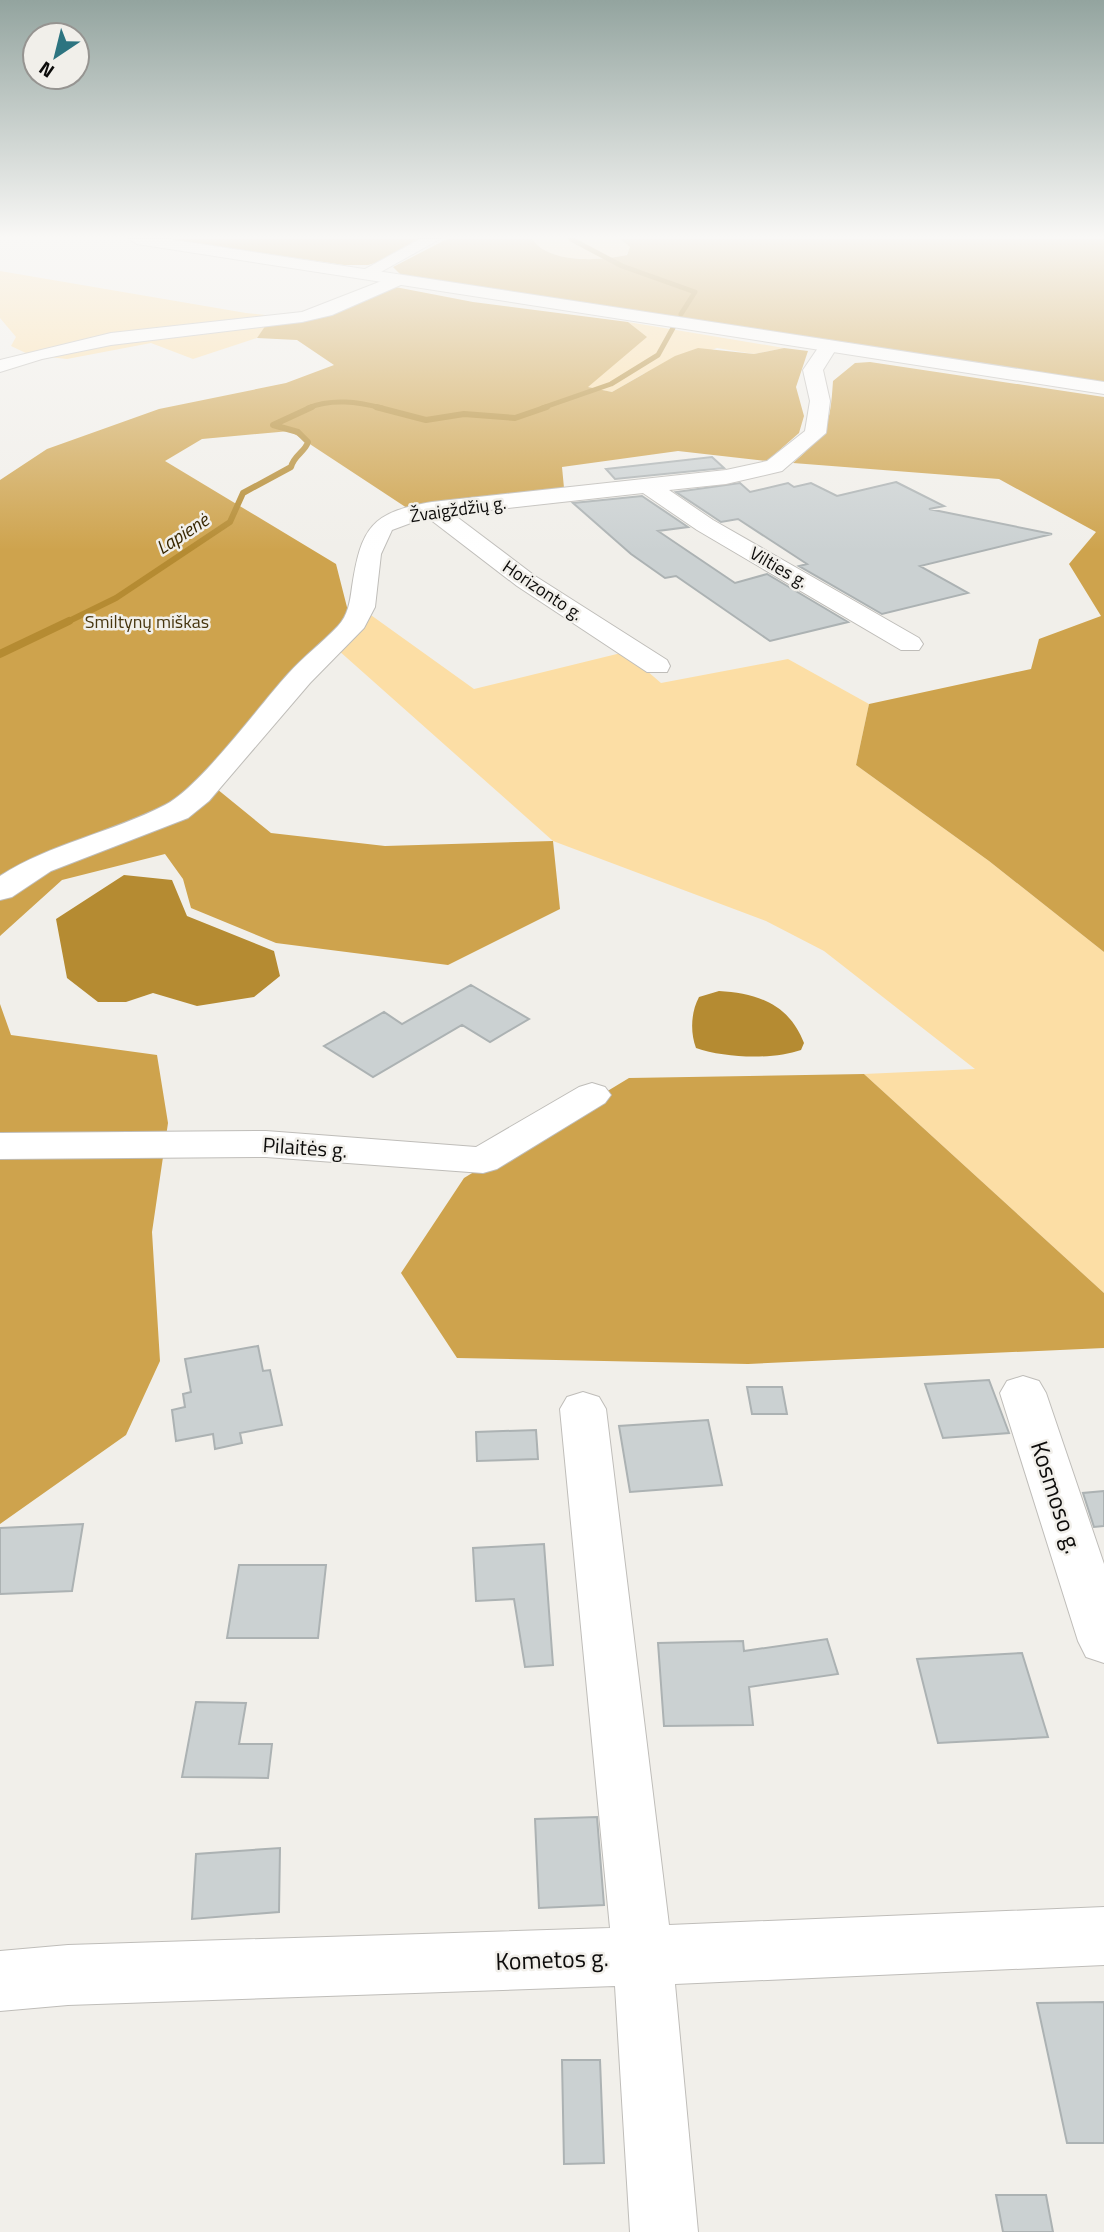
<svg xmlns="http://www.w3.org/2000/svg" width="1104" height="2232" viewBox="0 0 1104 2232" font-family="'Titillium Web',sans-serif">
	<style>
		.green { fill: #fcdea5 }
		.forest { fill: #cea34d }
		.water { fill: #b58b32 }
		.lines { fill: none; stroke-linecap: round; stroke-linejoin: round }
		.stream-far2 { stroke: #b58b32; stroke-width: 5 }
		.stream-far1 { stroke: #b58b32; stroke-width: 6 }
		.stream { stroke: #b58b32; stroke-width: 8 }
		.building { fill: #cbd1d2; stroke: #acb2b3; stroke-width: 2 }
		.minor-casing { stroke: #bfbdb9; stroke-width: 2 }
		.major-casing { stroke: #bfbdb9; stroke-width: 2 }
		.minor { fill: #fff; fill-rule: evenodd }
		.major { fill: #fff; fill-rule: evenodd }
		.labels { text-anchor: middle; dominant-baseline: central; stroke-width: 5; stroke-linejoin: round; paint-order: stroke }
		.far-street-label { font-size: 18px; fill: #0d0c0b; stroke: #f1efea }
		.far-park-label { font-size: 18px; fill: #473610; stroke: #f1efea }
		.far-water-label { font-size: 19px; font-style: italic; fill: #382700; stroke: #f1efea }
		.street-label { font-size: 21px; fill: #0d0c0b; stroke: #f1efea }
		.near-street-label { font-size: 24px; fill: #0d0c0b; stroke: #f1efea }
	</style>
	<rect width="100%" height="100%" fill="#f1efea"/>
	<path class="green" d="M532,239h88l11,8 -5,8c-26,6 -77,9 -94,-16z
		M0,271l246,42 28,3 -17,22 -64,21 -42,-16 -84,16 -37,-4 -19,-9 5,-9 -16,-19z
		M628,322l156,26 -30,6 -37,-6 -74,26 -31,18 -25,-5 59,-50z
		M368,613l106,76 151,-37 36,31 127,-24 81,45 -13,61 133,96 115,91v341l-240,-219 111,-5 -151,-118 -58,-30 -213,-80 -215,-191z"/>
	<path class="forest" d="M167,239h259l-44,22 -14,4h-24z
		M447,239h85c17,25 68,22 95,16l3,-8 -10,-8h484v146l-701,-108 -10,-10z
		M390,286l83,16 155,20 19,15 -59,50 24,5 63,-36 23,-8 56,6 30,-6 24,3 -12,36 8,29 -5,17 -32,28 -89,-10 -116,16 2,21 -157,20 -117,-77 -88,8 -37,22 171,103 14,55 -133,170 54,44 114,13 168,-5 7,68 -112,56 -172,-22 -85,-35 -8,-29 -18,-25 -103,26 -62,56v-456l47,-31 112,-40 127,-26 48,-18 -37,-25 -40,-2 11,-16z
		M870,362l234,35v555l-115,-91 -133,-96 13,-61 162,-35 8,-30 62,-23 -32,-52 27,-32 -97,-53 -206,-16c35,-30 37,-37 40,-82l22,-18z
		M0,1004l11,31 146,20 11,68 -16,109 8,129 -34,74 -126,89z
		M864,1074l240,219v55l-356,16 -291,-6 -56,-85 63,-95 165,-100z"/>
	<path class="water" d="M124,875l48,5 15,36 87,35 6,25 -26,21 -57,9 -44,-13 -27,9h-28l-31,-24 -11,-59z
		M719,991c38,2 70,13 85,52l-3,7c-29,10 -76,8 -105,-2 -6,-16 -5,-36 3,-51z"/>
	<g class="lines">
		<path class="stream-far2" d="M571,239l51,27 73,26 -14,22
			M308,408c24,-10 50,-6 74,0
			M542,408l69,-24 47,-29 15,-27"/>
		<path class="stream-far1" d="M376,407l50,13 38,-6 51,4 32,-11
			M65,623l51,-25 114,-76 13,-29 48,-26c3,-12 14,-15 17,-25l-10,-10 -25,-7 39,-18"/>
		<path class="stream" d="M0,654l69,-33"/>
	</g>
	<path class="building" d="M712,457l12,11 -109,11 -9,-10z
		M896,482l48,24 -15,3 123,25 -132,32 48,27 -86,21 -83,-48 8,-2 -69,-45 -17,3 -45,-30 64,-9 10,9 38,-9 6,4 17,-4 26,13z
		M642,496l46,31 -30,4 77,52 32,-9 81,48 -78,19 -94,-65 -11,2 -34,-24 -58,-51z
		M471,985l58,34 -39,23 -28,-17 -89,52 -49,-31 60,-34 18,12z
		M258,1346l5,25 7,-1 12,55 -42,8 2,10 -27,6 -2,-15 -37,7 -4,-31 13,-3 -2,-13 8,-2 -6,-33z
		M989,1380l20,53 -66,5 -18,-54z
		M747,1387h35l5,27h-35z
		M708,1420l14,65 -92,7 -11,-66z
		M536,1430l2,29 -61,2 -1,-29z
		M1104,1491v35l-10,1 -11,-34z
		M83,1524l-11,67 -72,3v-66z
		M544,1544l9,121 -28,2 -11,-68 -38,2 -3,-53z
		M239,1565h87l-8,73h-91z
		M827,1639l11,35 -89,13 4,38 -89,1 -6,-83 85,-2 1,10z
		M1022,1653l26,84 -110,6 -21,-84z
		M196,1702l50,1 -7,41h33l-4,34 -86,-1z
		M597,1817l7,88 -65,3 -4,-89z
		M280,1848l-1,64 -87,7 4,-65z
		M1104,2002v141h-37l-30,-140z
		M562,2060h38l4,103 -40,1z
		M996,2195h50l7,37h-50z"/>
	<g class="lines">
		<defs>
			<path id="minor" d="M420,239h20l-70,39 -6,1 -8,-5z
				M397,275l9,5 -3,4 -71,31 -30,7 -191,23 -69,14 -42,13v-12l111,-27 191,-21z
				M829,340l9,6 -15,24 7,31 -4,32 -44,38 -56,13 -57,6 44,30 206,118 4,6 -4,6h-18l-204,-120 -54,-37 -190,21 82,62 132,84 3,6 -3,6h-20l-130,-86 -90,-69 -35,13 -11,24 -6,53 -11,21 -54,55 -101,118 -21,17 -137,53 -39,26 -12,3v-24c51,-33 111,-43 165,-71 35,-18 93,-98 123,-131 15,-17 34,-31 50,-48 10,-11 12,-24 14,-39 9,-59 19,-75 80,-85l294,-32 41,-9 38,-30 5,-30 -7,-31 19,-28z
				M592,1083l13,4 6,8 -6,8 -108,66 -14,4 -217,-16 -266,2v-26l266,-2 210,16 103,-60z
				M1023,1376l16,5 7,12 58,171v99l-18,-6 -8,-16 -78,-248 7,-12z
				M583,1392l16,5 7,12 63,516 435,-18v58l-429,19 23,248h-68l-15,-246 -547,19 -68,6v-60l68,-6 542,-17 -50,-519 7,-12z"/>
			<path id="major" d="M129,239h38l937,143v12l-967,-150z"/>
		</defs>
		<use href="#minor" class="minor-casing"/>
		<use href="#major" class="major-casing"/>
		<use href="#minor" class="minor"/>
		<use href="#major" class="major"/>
	</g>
	<linearGradient id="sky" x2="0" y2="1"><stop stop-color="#93a49f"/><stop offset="0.43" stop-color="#f9f8f6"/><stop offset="1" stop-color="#f9f8f6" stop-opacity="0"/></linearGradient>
	<rect width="1104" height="551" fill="url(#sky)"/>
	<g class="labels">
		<g class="far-street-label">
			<text transform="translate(458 509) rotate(-8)">Žvaigždžių g.</text>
			<text transform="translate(779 567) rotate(30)">Vilties g.</text>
			<text transform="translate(543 590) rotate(34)">Horizonto g.</text>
		</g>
		<g class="far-park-label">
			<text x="147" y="621">Smiltynų miškas</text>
		</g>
		<g class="far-water-label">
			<text transform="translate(182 533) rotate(-33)">Lapienė</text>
		</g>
		<g class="street-label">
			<text transform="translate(305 1147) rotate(4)">Pilaitės g.</text>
		</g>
		<g class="near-street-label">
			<text transform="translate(1057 1497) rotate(72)">Kosmoso g.</text>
			<text transform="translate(552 1959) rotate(-2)">Kometos g.</text>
		</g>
	</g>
	<g transform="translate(56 56) rotate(215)"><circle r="33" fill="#f1efea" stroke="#969491" stroke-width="2"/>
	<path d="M0-5L12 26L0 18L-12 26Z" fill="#2d7480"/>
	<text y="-10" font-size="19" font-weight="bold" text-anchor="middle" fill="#0d0c0b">N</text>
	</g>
</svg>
